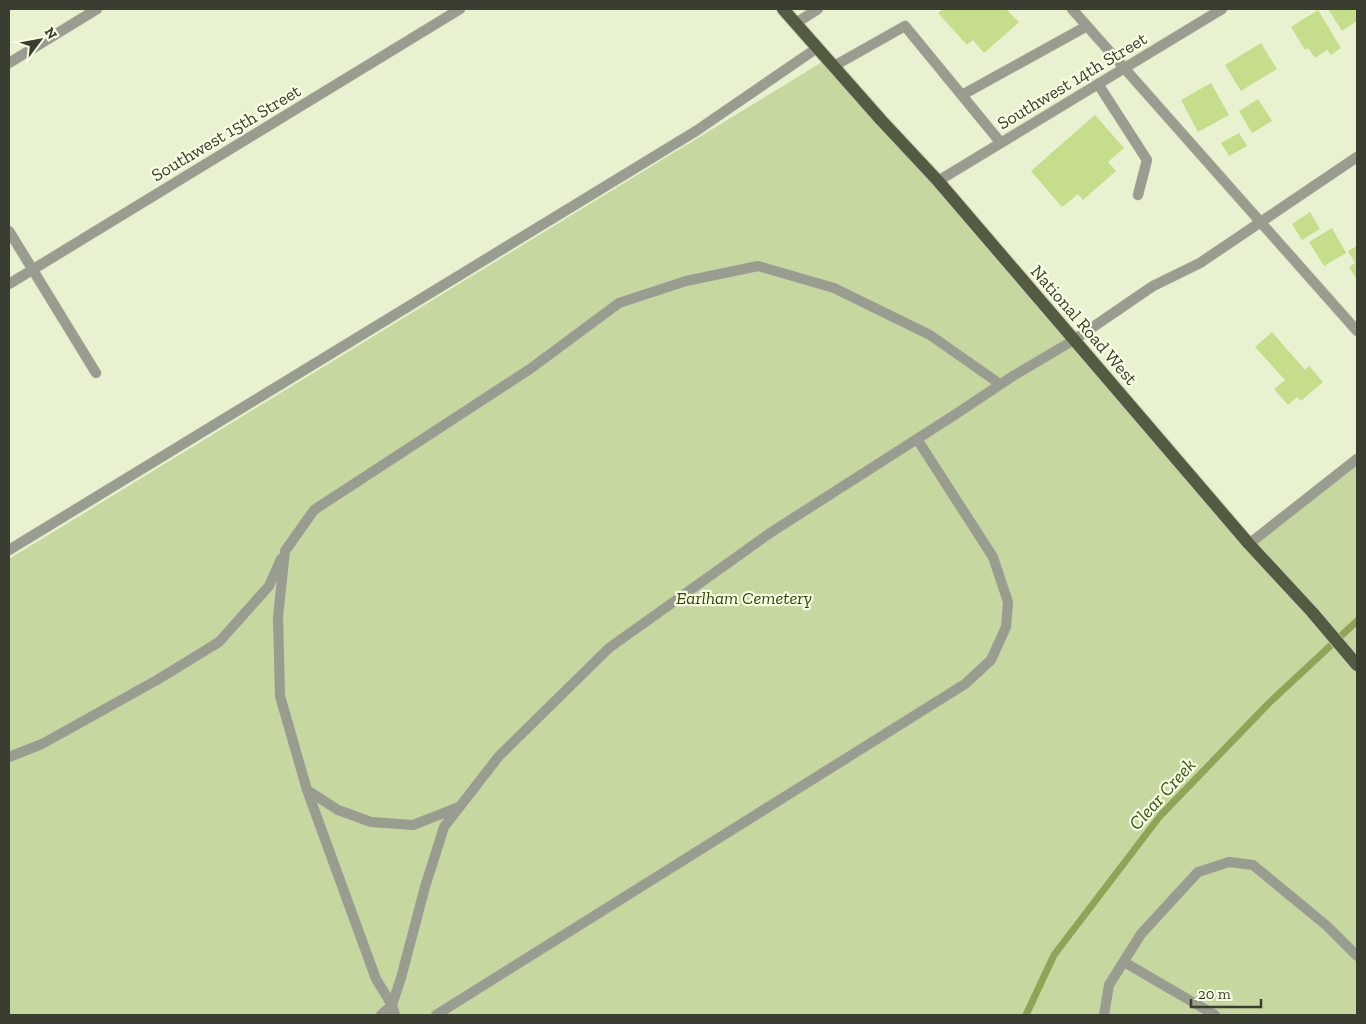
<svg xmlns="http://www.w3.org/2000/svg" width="1366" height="1024" viewBox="0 0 1366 1024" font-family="'Zilla Slab',serif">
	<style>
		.green { fill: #c6d79f }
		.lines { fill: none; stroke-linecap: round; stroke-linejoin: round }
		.stream { stroke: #8fa456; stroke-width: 7 }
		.building { fill: #c6dd8c }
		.lane-casing { stroke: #c5ceb0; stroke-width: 11 }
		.street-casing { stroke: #c5ceb0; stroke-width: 11 }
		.primary-casing { stroke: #c5ceb0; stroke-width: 14 }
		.lane { stroke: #989d8f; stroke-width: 10 }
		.street { stroke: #989d8f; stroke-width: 10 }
		.primary { stroke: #545b43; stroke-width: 12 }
		.labels { text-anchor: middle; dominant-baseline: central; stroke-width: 4.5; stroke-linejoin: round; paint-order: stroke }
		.street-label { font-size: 18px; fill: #3a3e31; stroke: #f6ffe3 }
		.park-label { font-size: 18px; font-style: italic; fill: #384509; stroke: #f6ffe3 }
		.water-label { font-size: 19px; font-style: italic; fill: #435017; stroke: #f6ffe3 }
	</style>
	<rect width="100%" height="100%" fill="#e8f2d0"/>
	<path class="green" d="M827,59l422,484 108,-84v556h-1348v-456z"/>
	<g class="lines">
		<path class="stream" d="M1026,1015l28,-60 106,-139 109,-113 88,-82"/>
	</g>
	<path class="building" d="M943,9h63l13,13 -35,31 -11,-13 -6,5 -29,-32z
		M1328,9h29v12l-15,10z
		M1318,10l23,38 -10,7 -4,-5 -12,8 -7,-10 -3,2 -14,-23z
		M1261,43l16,26 -36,22 -16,-26z
		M1211,83l18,32 -31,17 -17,-32z
		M1258,99l14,22 -20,12 -13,-22z
		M1095,115l29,33 -16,14 8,9 -33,29 -5,-6 -16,13 -31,-36z
		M1239,133l8,13 -18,10 -8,-13z
		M1310,212l10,17 -18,11 -10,-16z
		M1332,228l14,25 -22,13 -15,-24z
		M1357,246v34l-8,-13 6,-4 -7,-12z
		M1272,332l33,38 4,-4 14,16 -22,19 -4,-4 -9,8 -14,-16 11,-9 -30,-33z"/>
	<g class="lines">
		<defs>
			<path id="lane" d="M1072,9l285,322
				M796,23l22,-14
				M9,63l88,-54
				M834,66l71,-40 96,117
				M1098,84l49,76 -9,35
				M962,95l125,-69
				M9,550l687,-419 121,-83
				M9,757l33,-13 115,-64 62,-38 50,-56 12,-27
				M307,790l31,20 33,12 42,3 46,-18
				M1124,962l91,53
				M381,1015l11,-10 -16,-26 -69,-189 -27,-94 -2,-79 7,-66 29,-41 216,-141 89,-66 67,-22 72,-15 76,22 96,47 70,49
				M395,1015l-3,-10 9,-27 24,-91 19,-60 55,-71 110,-108 161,-115 186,-119 57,-38 61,-36 79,-54 47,-23 157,-106
				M436,1015l529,-331 26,-24 15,-33 2,-25 -15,-45 -76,-118
				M1104,1015l5,-30 32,-51 57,-62 31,-10 24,3 74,61 30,30"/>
			<path id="street" d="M938,181l284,-172
				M9,231l87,142
				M9,284l451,-275
				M1249,544l108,-85"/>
			<path id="primary" d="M783,9l98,111 57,61 311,363 63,68 45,53"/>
		</defs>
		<use href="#lane" class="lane-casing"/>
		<use href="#street" class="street-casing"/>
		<use href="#primary" class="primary-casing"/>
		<use href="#lane" class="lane"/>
		<use href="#street" class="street"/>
		<use href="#primary" class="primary"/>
	</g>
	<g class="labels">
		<g class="street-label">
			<text transform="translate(1072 81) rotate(-31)">Southwest 14th Street</text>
			<text transform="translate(226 133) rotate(-31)">Southwest 15th Street</text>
			<text transform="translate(1084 325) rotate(49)">National Road West</text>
		</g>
		<g class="park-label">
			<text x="744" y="598">Earlham Cemetery</text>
		</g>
		<g class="water-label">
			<text transform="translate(1162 794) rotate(-48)">Clear Creek</text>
		</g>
	</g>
	<rect width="1366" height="1024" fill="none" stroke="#3a3e31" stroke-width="20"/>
	<g transform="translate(40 40) rotate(58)" stroke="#f6ffe3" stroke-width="4" paint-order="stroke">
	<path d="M0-4L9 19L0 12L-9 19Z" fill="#3a3e31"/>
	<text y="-8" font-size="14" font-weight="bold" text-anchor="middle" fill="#3a3e31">N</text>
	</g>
	<path d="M1191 999v8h70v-8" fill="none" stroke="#3a3e31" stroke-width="2.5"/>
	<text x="1198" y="999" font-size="15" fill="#3a3e31" stroke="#f6ffe3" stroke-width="4" paint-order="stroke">20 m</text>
</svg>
